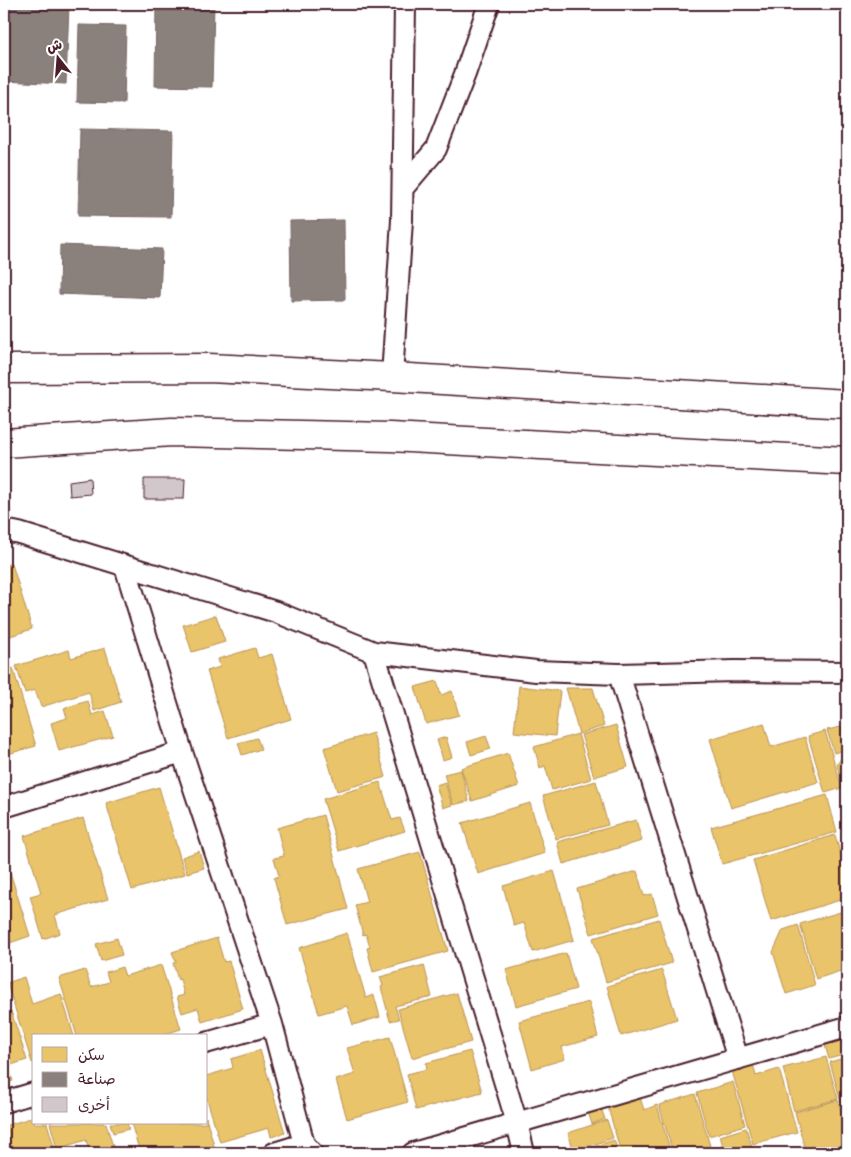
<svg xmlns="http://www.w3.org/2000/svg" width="851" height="1157" viewBox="0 0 851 1157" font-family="'Playpen Sans','Playpen Sans Arabic',sans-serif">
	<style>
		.homes { fill: #e9c46a; stroke: #b99257 }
		.industry { fill: #8a817c; stroke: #776464 }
		.building { fill: #d2c7cb; stroke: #4a1f2b }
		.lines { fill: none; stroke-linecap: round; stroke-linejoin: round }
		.street-casing { stroke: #4a1f2b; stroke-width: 24 }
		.highway-casing { stroke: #4a1f2b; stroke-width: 31 }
		.street { stroke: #fff; stroke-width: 20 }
		.highway { stroke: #fff; stroke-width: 28 }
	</style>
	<rect width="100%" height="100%" fill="#fff"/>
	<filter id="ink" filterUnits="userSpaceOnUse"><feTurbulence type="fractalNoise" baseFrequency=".02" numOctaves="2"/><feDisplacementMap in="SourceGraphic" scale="10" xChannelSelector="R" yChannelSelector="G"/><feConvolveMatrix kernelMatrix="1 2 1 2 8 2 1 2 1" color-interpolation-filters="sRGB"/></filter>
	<g filter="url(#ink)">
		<path class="homes" d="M12,564l20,65 -28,9v-73z
			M216,615l9,27 -33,10 -9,-27z
			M105,648l16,54 -27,9 -5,-19 -48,15 -6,-17 -10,3 -9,-27 53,-16 2,8z
			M255,648l3,10 14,-4 19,65 -63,19 -21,-67 13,-4 -2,-8z
			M13,668l23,78 -32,9v-84z
			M437,681l4,14 11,-4 7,24 -33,9 -11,-37z
			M519,686l41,5 -5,45 -41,-4z
			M566,688h27l11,38 -25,8z
			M88,701l4,14 13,-4 8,25 -54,15 -8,-28 16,-5 -3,-10z
			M764,723l7,24 34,-10 13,45 -87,26 -21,-69z
			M616,725l12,42 -34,10 -13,-42z
			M841,727l6,22 -13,4 -7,-23z
			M825,731l17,57 -17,5 -17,-57z
			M373,733l13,44 -49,14 -13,-43z
			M578,734l13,45 -39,11 -7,-24 -5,2 -6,-21z
			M486,736l5,13 -20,6 -4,-13z
			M446,737l6,20 -9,3 -6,-20z
			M257,738l4,11 -19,6 -4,-12z
			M847,750v47l-10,-32 8,-14z
			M508,753l11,33 -47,15 -11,-33z
			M461,770l8,31 -16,4 -9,-31z
			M596,781l12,44 -52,14 -13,-43z
			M380,782l12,38 8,-2 5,13 -66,20 -16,-52z
			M445,782l7,23 -9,3 -7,-23z
			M159,787l26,87 -53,16 -26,-87z
			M827,795l10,37 -115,32 -11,-37z
			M530,803l15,50 -67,21 -16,-51z
			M323,815l25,94 -61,16 -13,-47 5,-2 -5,-18 10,-2 -7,-28z
			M83,818l25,81 -53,16 5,18 -17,6 -13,-43 11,-3 -17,-57z
			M636,820l6,21 -79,23 -6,-22z
			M835,835l12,42v21l-76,23 -18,-61z
			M199,851l5,17 -17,5 -5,-16z
			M420,852l28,99 -75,21 -6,-24 3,-1 -4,-13 -3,1 -8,-30 12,-3 -9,-33z
			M554,871l20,69 -41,12 -9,-29 -10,3 -11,-40z
			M637,871l7,25 8,-2 6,20 -67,20 -14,-45z
			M10,872l20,64 -26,9v-72z
			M847,910v59l-31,10 -16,-55z
			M659,919l13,44 -66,19 -13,-44z
			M798,925l17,60 -29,9 -13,-42 10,-22z
			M347,933l19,65 8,-3 6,22 -27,8 -6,-19 -28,8 -20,-66z
			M117,938l5,17 -21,6 -5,-17z
			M217,938l7,24 5,-1 14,48 -41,13 -4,-14 -16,5 -5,-16 7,-2 -4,-16 -2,1 -5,-17 3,-1 -4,-10z
			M566,953l10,36 -60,17 -10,-36z
			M161,965l20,64 -22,7h-82l-18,-58 26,-8 6,17 18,-5 -3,-10 16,-5 3,9z
			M424,965l8,32 -37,9 4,13 -9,2 -9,-34 2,-1 -3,-9z
			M662,970l15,49 -56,17 -14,-50z
			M24,977l8,27 29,-10 13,42h-40v26l-2,1 -25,-80z
			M457,993l14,49 -59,16 -14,-49z
			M589,1002l9,35 -36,10 3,12 -33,10 -13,-48z
			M11,1011l16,49 -19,6 5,15 -9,3v-70z
			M844,1036l3,11v7l-18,5 -5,-17z
			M390,1037l18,65 -61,17 -11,-39 19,-6 -8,-26z
			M260,1050l25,83 -14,4 -2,-9 -49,14 -14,-46v-20l27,-8 -2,-9z
			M470,1051l12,41 -66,18 -9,-36 20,-5 -1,-6z
			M826,1057l12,42 -44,12 -11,-43z
			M847,1057v68l-17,-63z
			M753,1064l3,12 23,-7 18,63 -44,12 -21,-73z
			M733,1082l12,43 -36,11 -12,-43z
			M639,1094l5,16 13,-5 14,48h-50l-14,-49z
			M695,1094l15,52 -9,2 2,5h-30l-14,-48z
			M838,1100l9,34v11l-29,8h-12l-11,-41z
			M601,1108l4,11 -13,5 -4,-12z
			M34,1117v6h13l9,30h-50l-2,-8v-19z
			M206,1117l10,36h-76l-9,-30h75z
			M607,1120l6,18 -39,13 -6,-18z
			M50,1123h56l8,27 -12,3h-12l-4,-13 -29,9z
			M110,1123h17l2,6 -16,4z
			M746,1128l8,25h-29l-5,-17z
			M614,1140l5,13h-45z"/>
		<path class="industry" d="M4,4h65l-3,80 -62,-3z
			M156,4h58l-2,83 -57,-1z
			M79,25l47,1 -2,77 -47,-1z
			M80,129l93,2 -2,86 -93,-1z
			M344,220l1,80 -54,1 -1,-80z
			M60,245l102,4 -2,49 -101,-4z"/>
		<path class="building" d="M90,478l1,16 -21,2 -1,-15z
			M144,479h41l-1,20h-40z"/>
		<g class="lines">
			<defs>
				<path id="street" d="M403,188l33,-39 29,-75 24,-70
					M392,377l10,-157 3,-216
					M4,530l15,3 257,79 98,40 162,19 83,3 115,-3 113,1
					M125,566l57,186 90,272 32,120 8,9
					M374,652l143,471 7,30
					M619,674l119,385
					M4,807l178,-55
					M206,1043l66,-19
					M4,1102l30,-9
					M274,1153l30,-9
					M413,1153l434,-126"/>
				<path id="highway" d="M4,369l205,-1 183,9 455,27
					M4,443l168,-11 218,5 457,24"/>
			</defs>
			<use href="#street" class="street-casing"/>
			<use href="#highway" class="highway-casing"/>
			<use href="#street" class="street"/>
			<use href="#highway" class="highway"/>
		</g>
	</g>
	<rect width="851" height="1157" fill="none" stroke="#fff" stroke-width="20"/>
	<rect x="10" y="10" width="831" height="1137" fill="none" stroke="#4a1f2b" stroke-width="2" filter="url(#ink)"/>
	<rect x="32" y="1034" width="175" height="90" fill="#ffffff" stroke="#b7a5aa"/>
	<rect x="42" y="1047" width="25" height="15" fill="#e9c46a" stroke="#b7a5aa"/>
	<text x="78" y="1060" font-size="15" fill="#4a1f2b">سكن</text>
	<rect x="42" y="1072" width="25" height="15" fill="#8a817c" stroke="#b7a5aa"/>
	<text x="78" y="1084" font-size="15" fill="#4a1f2b">صناعة</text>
	<rect x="42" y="1097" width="25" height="15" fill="#d2c7cb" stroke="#b7a5aa"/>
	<text x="78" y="1110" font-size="15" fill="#4a1f2b">أخرى</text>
	<g transform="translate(58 58) rotate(343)" stroke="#ffffff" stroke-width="4" paint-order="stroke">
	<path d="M0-4L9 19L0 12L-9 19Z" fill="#4a1f2b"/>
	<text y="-8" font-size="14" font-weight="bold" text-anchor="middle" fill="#4a1f2b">ش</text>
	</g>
</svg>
